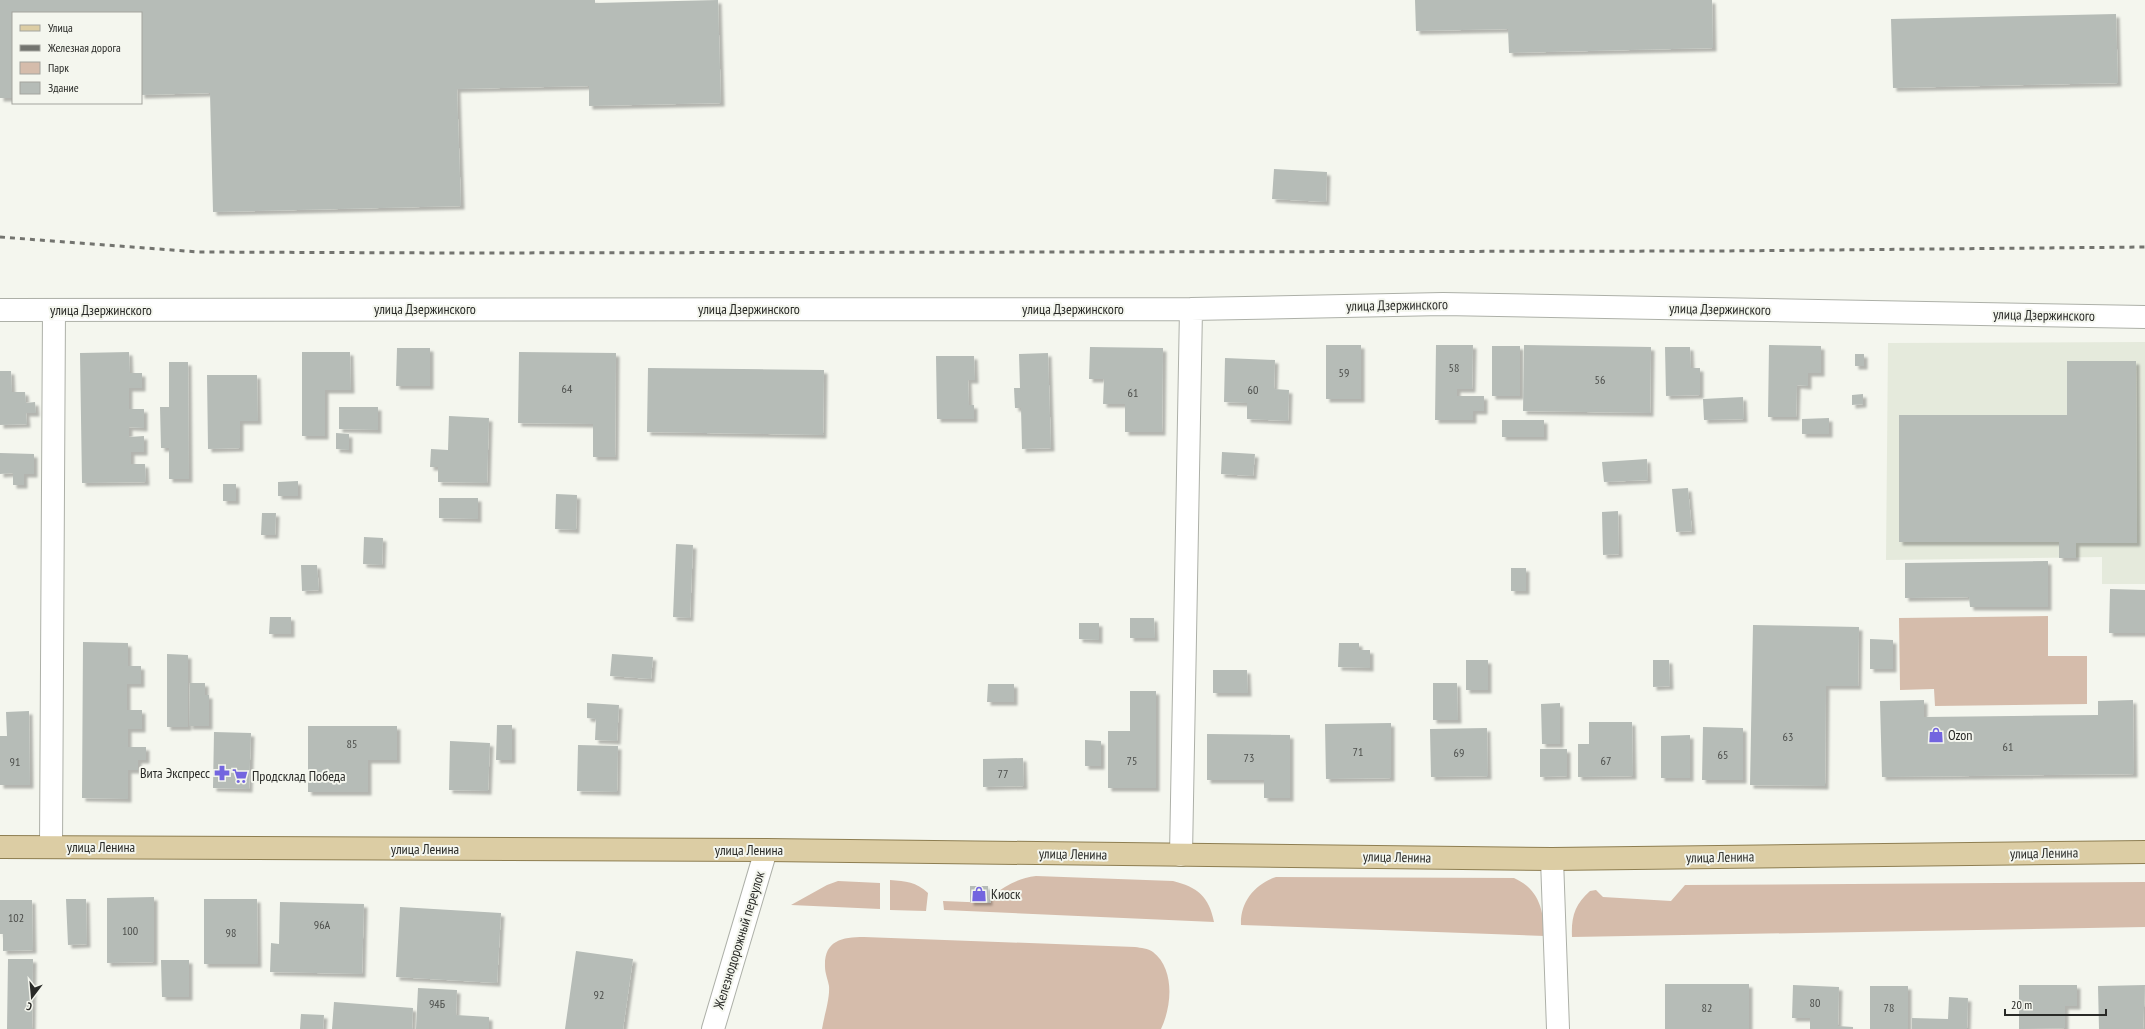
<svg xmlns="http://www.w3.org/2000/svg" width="2145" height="1029" viewBox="0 0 2145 1029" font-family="'PT Sans Narrow',sans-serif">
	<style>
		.built { fill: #e5eadc }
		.green { fill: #d5bcab }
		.building { fill: #b6bcb7; filter: url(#shadow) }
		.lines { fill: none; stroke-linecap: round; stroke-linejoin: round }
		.minor-casing { stroke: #adb0a8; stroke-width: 24 }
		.major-casing { stroke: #8e7e51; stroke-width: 24 }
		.minor { stroke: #fff; stroke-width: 22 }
		.major { stroke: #dccda4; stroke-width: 22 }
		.rail { stroke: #73746f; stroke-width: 3; stroke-dasharray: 5 5; stroke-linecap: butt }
		.labels { text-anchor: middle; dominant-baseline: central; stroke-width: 4; stroke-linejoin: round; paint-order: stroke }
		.number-label { font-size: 12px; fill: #4c4e4b }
		.street-label { font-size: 14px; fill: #292a27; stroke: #f4f6ee }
		.poi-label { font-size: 14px; fill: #292a27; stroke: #f4f6ee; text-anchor: start }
	</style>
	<defs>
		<filter id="shadow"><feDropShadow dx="3.5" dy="3.5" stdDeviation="1" flood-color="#0004"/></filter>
	</defs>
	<rect width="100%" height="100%" fill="#f4f6ee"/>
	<path class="built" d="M2145,342v242h-43v-27l-216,3 2,-217z"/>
	<path class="green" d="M2048,616v40h39v48l-152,2 -1,-17 -34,1 -1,-72z
		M1036,876l137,5c24,6 36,15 41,41l-270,-12 -1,-9 48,2v-7c15,-10 27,-18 45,-20z
		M1276,877l238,1c26,12 29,32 31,58l-304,-11c-1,-23 14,-41 35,-48z
		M890,880c16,1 26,2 38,13l-2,18 -36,-1z
		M838,881l42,2v26l-89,-4 36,-20z
		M2145,882v45l-573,10c-1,-20 3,-33 18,-46l6,-1 7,7 68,4 14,-16z
		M864,937l271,10c6,1 13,1 18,5 22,17 19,54 8,77h-339c2,-13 8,-30 7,-43 -1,-6 -4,-13 -4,-19 -1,-26 16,-30 39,-30z"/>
	<path class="building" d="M0,0h595v3l123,-3 3,103 -132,3v-20l-132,3 4,117 -248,6 -3,-119 -69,2v-82h-128v85h-13z
		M1415,0h297l1,48 -204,5 -1,-24 -92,2z
		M2116,14l2,69 -225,5 -2,-69z
		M1274,169l53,3 -1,30 -54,-3z
		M1326,345h35v54h-35z
		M1436,345h37l-1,44h-15v7h27v15h-11v9h-38z
		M1524,345l127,2 -1,66 -127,-2z
		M1769,345l52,1v27h-13v13l-11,-1 -1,32h-28z
		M1492,346h28v50h-28z
		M1090,347l73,1 -1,84h-37v-28h-22l1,-25h-15z
		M1665,347h25l1,21h9v27l-34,1z
		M397,348h33v38h-34z
		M129,352l1,21h12v15h-13v21h15v19l-15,-1v10l15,-1v16h-13v12h14l1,18 -64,1 -2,-130z
		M302,352h48l1,38h-26v46h-23z
		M519,352l97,1 -1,104h-22v-33l-75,-1z
		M1048,353l3,95 -29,1 -1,-41h-6l-1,-20h6l-1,-34z
		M1855,354h9v12h-9z
		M936,356h38l1,24h-7l1,25h5v14h-37z
		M1225,358l50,2 -1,29 15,1 -1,31 -41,-2v-16l-23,-1z
		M2067,361h69l1,182h-61v15h-17v-16h-160v-127h168z
		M169,362h19l1,117h-20v-31h-8l-1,-41h9z
		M648,368l176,2 -1,65 -176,-3z
		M0,371h11l1,21h13l1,11 9,-1 1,11h-10l1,11 -27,1z
		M207,375h50l1,46h-18v27l-32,1z
		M1863,394v10l-11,1v-10z
		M1743,397l1,22 -40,1 -1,-21z
		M339,407h39v23l-39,-1z
		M449,416l40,2 -2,65 -49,-1v-15h-8l1,-18 17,1z
		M1829,418v16h-27v-15z
		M1502,420h42v17h-42z
		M336,433l13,1v16l-13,-1z
		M1222,452l33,2 -2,22 -32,-2z
		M0,453l34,1v20h-10v11h-11v-12l-13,1z
		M1647,459l1,21 -44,2 -2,-20z
		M298,481v15h-20v-14z
		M223,484h13v17h-13z
		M1688,488l4,43 -16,1 -4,-43z
		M556,494l21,1 -1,35 -21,-1z
		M439,498h39v21l-39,-1z
		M1618,511l1,43 -16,1 -1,-43z
		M262,513h14l-1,22h-14z
		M364,537l19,1 -1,27 -19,-1z
		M676,544l17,1 -3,73 -17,-1z
		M2048,561v46h-78l-1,-10 -64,1v-35z
		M301,565h16l2,25 -17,1z
		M1511,568h15v23h-15z
		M2110,589l35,1v43h-36z
		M270,617h21v17h-22z
		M1130,618h24l1,20h-25z
		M1079,623h20v17l-20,-1z
		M1753,625l106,2 -1,59h-32l-1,100 -75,-1z
		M1870,639l23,1v29h-23z
		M83,642l45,1v23h13v18h-14v26h15v19h-14v18h18v13h-8v10h-10v29l-46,-1z
		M1339,643h20v7h11v18l-32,-1z
		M167,654l21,1v72h-21z
		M612,654l41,3 -2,22 -41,-3z
		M1466,660h22v30h-22z
		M1653,660h16l1,26 -17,1z
		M1213,670h34l1,23h-35z
		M190,683h15v12h4v31h-20z
		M1433,683h24l1,37h-25z
		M988,684h26v18h-27z
		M1130,691h26v97h-48v-57h22z
		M1924,700v17l174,-2v-14l35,-1 1,74 -252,3 -2,-76z
		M587,703l32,2 -2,36 -22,-1 1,-21 -9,-1z
		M1560,703v41h-18l-1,-40z
		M29,711l1,74h-30v-49h7l-1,-24z
		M1589,722h43l1,54 -55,1v-33h11z
		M1391,723v55l-65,1 -1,-55z
		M497,725h15v35h-16z
		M308,726h89v34h-29v32h-60z
		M1703,727l40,1v52h-41z
		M1487,728l1,48 -57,1 -1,-48z
		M214,732l37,1 -2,56 -36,-1z
		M1207,734l83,1v63h-26v-18h-57z
		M1690,735v43h-29v-42z
		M1085,740l16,1v25h-16z
		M450,741l40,2 -2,48 -39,-1z
		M578,745l40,1 -1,46 -40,-1z
		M1540,749h27v27l-27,1z
		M1023,758l1,28 -41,1v-28z
		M970,886h18l1,16h-19z
		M154,897v65l-47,1v-65z
		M66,899h20l1,45 -19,1z
		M204,899h53l1,65h-54z
		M0,900h32l1,50 -30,1v-17h-3z
		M280,902l84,2 -2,70 -92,-2 1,-29 8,1z
		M400,907l101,6 -4,70 -101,-6z
		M576,951l57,8 -10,70h-58z
		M8,959h25l-1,70h-25z
		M161,960h28v37h-27z
		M1665,984h84v45h-84z
		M1793,985l46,2 -1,39 15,1v2h-43v-11h-18z
		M2019,985h58v21h-12v22l-46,1z
		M2145,985l-2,44h-44l-1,-43z
		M1870,986h38v43h-38z
		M418,988l39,2 -1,25 33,2v12h-73z
		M1949,997l19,1 -1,31h-55v-11l36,1z
		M334,1002l79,6 -1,21h-80z
		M301,1014l23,1 -1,14h-23z"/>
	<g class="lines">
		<defs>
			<path id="minor" d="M0,310l1191,-1 252,-5 702,13
				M51,847l3,-537
				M1181,855l10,-546
				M1552,859l6,170
				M713,1029l53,-179"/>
			<path id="major" d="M0,847l766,3 786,9 593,-7"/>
		</defs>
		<use href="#minor" class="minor-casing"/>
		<use href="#major" class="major-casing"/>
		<use href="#minor" class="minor"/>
		<use href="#major" class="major"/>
		<path class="rail" d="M0,237l199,15 254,1 1267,-2 425,-4"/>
	</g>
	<defs>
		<symbol id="shop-bare" viewBox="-9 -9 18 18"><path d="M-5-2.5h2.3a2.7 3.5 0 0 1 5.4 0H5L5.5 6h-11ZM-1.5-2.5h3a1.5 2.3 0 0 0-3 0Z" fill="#7365df" stroke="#f4f6ee" stroke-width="2.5" paint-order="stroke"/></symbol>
		<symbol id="pharmacy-bare" viewBox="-9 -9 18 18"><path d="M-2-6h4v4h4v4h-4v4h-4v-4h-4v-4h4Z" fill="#7365df" stroke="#f4f6ee" stroke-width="2.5" paint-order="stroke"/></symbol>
		<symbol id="supermarket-bare" viewBox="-9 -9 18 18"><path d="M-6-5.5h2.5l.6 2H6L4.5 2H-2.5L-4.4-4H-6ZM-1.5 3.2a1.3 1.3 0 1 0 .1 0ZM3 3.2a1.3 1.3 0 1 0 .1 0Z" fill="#7365df" stroke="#f4f6ee" stroke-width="2.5" paint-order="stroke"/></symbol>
	</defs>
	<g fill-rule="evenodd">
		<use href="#shop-bare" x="1925" y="724" width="22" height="22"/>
		<use href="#pharmacy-bare" x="211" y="762" width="22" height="22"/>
		<use href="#supermarket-bare" x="229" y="765" width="22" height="22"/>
		<use href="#shop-bare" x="968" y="883" width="22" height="22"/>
	</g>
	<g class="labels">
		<g class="number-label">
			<text x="1454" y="367">58</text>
			<text x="1344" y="372">59</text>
			<text x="1600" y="379">56</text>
			<text x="567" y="388">64</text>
			<text x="1253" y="389">60</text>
			<text x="1133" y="392">61</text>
			<text x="1788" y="736">63</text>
			<text x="352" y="743">85</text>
			<text x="2008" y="746">61</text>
			<text x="1358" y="751">71</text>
			<text x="1459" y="752">69</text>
			<text x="1723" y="754">65</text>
			<text x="1249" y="757">73</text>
			<text x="1132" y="760">75</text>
			<text x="1606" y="760">67</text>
			<text x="15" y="761">91</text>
			<text x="1003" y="773">77</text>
			<text x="16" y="917">102</text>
			<text x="322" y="924">96А</text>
			<text x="130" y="930">100</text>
			<text x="231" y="932">98</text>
			<text x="599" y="994">92</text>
			<text x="1815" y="1002">80</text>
			<text x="437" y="1003">94Б</text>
			<text x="1707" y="1007">82</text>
			<text x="1889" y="1007">78</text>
		</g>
		<g class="street-label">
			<text transform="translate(1397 305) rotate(-1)">улица Дзержинского</text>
			<text x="425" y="309">улица Дзержинского</text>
			<text x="749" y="309">улица Дзержинского</text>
			<text x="1073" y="309">улица Дзержинского</text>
			<text transform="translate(1720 309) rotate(1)">улица Дзержинского</text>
			<text x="101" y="310">улица Дзержинского</text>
			<text transform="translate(2044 315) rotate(1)">улица Дзержинского</text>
			<text x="101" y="847">улица Ленина</text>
			<text x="425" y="849">улица Ленина</text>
			<text x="749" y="850">улица Ленина</text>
			<text transform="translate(2044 853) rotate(-1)">улица Ленина</text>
			<text transform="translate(1073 854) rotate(1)">улица Ленина</text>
			<text transform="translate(1397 857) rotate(1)">улица Ленина</text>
			<text transform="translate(1720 857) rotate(-1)">улица Ленина</text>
			<text transform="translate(739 940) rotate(-73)">Железнодорожный переулок</text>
		</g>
		<g class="poi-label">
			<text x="1948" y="735">Ozon</text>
			<text x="210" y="773" text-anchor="end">Вита Экспресс</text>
			<text x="252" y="776">Продсклад Победа</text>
			<text x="991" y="894">Киоск</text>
		</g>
	</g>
	<rect x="12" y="12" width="130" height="92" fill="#f4f6ee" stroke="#a3a49e"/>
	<rect x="20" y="25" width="20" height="6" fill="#dccda4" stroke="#a3a49e"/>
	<text x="48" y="32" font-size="12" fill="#292a27">Улица</text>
	<rect x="20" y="45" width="20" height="6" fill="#73746f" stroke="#a3a49e"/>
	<text x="48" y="52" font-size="12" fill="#292a27">Железная дорога</text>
	<rect x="20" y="62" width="20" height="12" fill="#d5bcab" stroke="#a3a49e"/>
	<text x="48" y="72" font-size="12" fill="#292a27">Парк</text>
	<rect x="20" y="82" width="20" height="12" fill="#b6bcb7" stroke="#a3a49e"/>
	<text x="48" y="92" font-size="12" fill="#292a27">Здание</text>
	<g transform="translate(32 997) rotate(196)" stroke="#f4f6ee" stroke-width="3" paint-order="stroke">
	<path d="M0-3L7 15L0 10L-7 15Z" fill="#292a27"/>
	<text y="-6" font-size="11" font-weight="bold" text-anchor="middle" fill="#292a27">С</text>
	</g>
	<path d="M2005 1009v6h101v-6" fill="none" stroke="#292a27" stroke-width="2"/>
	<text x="2011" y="1009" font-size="12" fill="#292a27" stroke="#f4f6ee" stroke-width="3" paint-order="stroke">20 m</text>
</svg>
